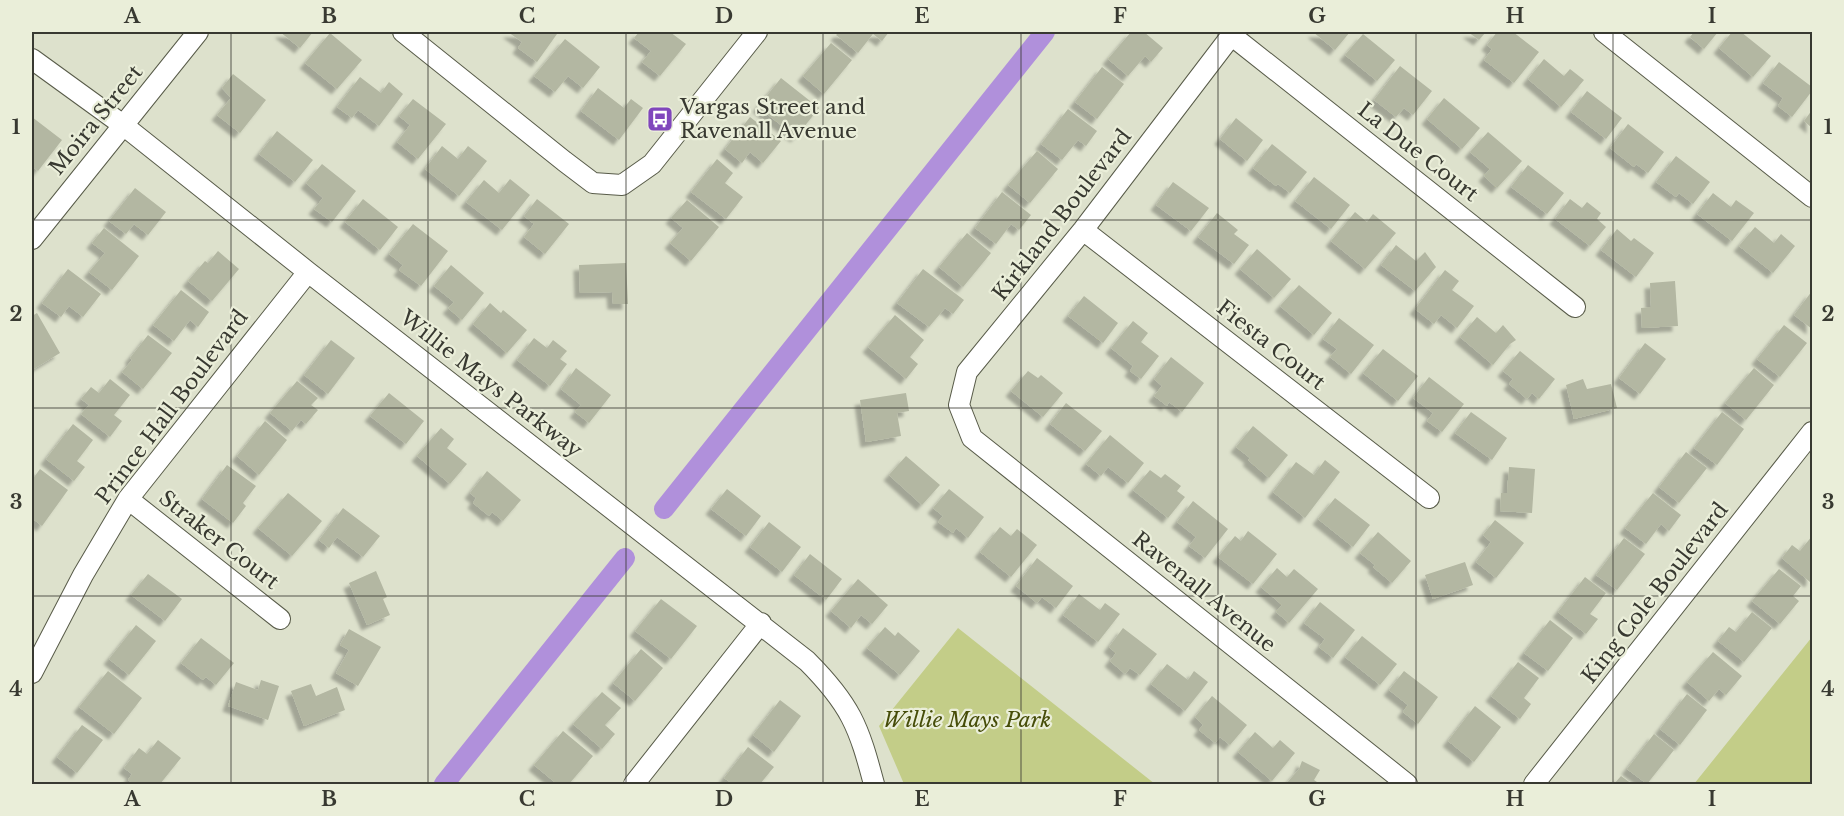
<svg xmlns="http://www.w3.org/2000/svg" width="1844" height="816" viewBox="0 0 1844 816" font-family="'Libre Baskerville',serif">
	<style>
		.green { fill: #c3cd88 }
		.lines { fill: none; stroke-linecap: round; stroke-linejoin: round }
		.canal { stroke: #b090db; stroke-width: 20 }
		.building { fill: #b3b7a2; filter: url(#shadow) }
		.minor-casing { stroke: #585b49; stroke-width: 22 }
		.minor { stroke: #fff; stroke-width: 20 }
		.grid { fill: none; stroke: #383931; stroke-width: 1.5; stroke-opacity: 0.55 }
		.labels { text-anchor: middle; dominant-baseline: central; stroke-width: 4.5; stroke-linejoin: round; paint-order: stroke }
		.poi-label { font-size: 21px; fill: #383931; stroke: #eaeed9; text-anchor: start }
		.street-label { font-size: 21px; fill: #383931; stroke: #eaeed9 }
		.park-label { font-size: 21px; font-style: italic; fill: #464d09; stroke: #eaeed9 }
		.neatline { fill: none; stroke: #383931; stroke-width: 2 }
		.grid-label { font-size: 20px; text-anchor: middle; font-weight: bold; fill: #383931 }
	</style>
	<defs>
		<filter id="shadow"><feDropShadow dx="-5.5" dy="5.5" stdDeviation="1.5" flood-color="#0004"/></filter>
	</defs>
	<rect width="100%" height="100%" fill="#dde1cc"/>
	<path class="green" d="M958,628l197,156h-251l-25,-58z
		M1812,637v147h-118z"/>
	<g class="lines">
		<path class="canal" d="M664,509l381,-477
			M444,784l181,-226"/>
	</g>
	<path class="building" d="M280,32h33l-13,16z
		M508,32h47l2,2 -20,28 -19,-14 4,-6z
		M639,32h31l16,12 -26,32 -18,-14 9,-11 -17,-13z
		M839,32h50l-7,9 -9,-7 -15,19 -22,-18z
		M1131,32h13l19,16 -12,14 -6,-6 -17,20 -20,-17z
		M1313,32h37l-15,18z
		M1468,32h18l-7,8z
		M1497,32h16l26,20 -25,31 -30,-23 8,-11 -5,-4z
		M1694,32h24l-14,17 -14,-12z
		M1732,32h9l30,24 -18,21 -34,-29z
		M330,33l32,27 -25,29 -32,-26z
		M1363,34l32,26 -18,21 -32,-26z
		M565,39l35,28 -17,21 -15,-12 -13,16 -21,-16z
		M831,43l21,17 -28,34 -21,-18z
		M1544,59l20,17 6,-7 14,11 -23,27 -33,-28z
		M1779,62l33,25v4l-20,26 -14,-11 5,-8 -20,-15z
		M1400,66l32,25 -19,24 -9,-7 -8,9 -22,-17z
		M1102,67l22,17 -27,35 -22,-17z
		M233,74l33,26 -26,33 -23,-18 14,-17 -9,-10z
		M360,77l21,16 8,-11 14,12 -24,32 -21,-16 -6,8 -15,-11z
		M781,78l38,30 -23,29 -38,-30z
		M598,88l26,20 7,-9 12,9 -24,32 -38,-29z
		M1587,91l35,27 -16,21 -35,-27z
		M1444,98l36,30 -18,21 -35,-30z
		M413,99l33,25 -28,35 -21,-17 13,-17 -11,-9z
		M1068,109l29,22 -11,15 -8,-6 -16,20 -21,-16z
		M1812,110v18l-8,-7z
		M32,117l30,23 -24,31 -6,-5z
		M750,117l31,24 -18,22 -13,-11 -8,11 -17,-14z
		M1236,118l27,22 -16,21 -27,-22z
		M1628,124l36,28 -16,21 -12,-9 -2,3 -24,-19z
		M277,131l36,29 -18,22 -36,-28z
		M1488,132l34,29 -25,27 -13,-12 6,-7 -20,-17z
		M1272,144l35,28 -17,21 -12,-9 -2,2 -23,-18z
		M442,146l16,13 10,-13 19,15 -28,35 -34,-27z
		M1037,151l21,18 -28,34 -22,-18z
		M1676,156l34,26 -17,22 -14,-11 -3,4 -20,-15z
		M717,159l16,14 -8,10 18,14 -17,22 -35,-27z
		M322,164l34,27 -24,31 -18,-13 9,-11 -17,-15z
		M1528,165l36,28 -17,21 -36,-27z
		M1314,177l36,28 -19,24 -36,-28z
		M510,179l20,16 -28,35 -36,-28 18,-22 15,13z
		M1173,182l36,26 -18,23 -35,-26z
		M135,188l31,24 -18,23 -14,-11 -8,10 -17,-13z
		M1002,192l29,23 -12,15 -8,-6 -15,20 -21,-16z
		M1713,193l18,14 5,-7 18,13 -22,28 -35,-27z
		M363,199l35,28 -18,23 -35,-28z
		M537,199l32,25 -24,30 -21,-17 10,-13 -10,-8z
		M1570,199l12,9 5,-6 14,11 -4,6 9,8 -16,19 -35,-27z
		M687,200l32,27 -28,34 -21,-18 13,-15 -12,-10z
		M1355,212l12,10 6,-8 23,19 -31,36 -34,-28z
		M1217,213l21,17 -4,4 15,11 -15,19 -36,-27z
		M413,224l35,27 -27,35 -22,-16 4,-5 -14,-11z
		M1755,227l19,16 7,-9 14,12 -22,27 -34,-27z
		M104,228l35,28 -27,34 -23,-18 16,-19 -13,-10z
		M1617,229l14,12 3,-3 20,15 -18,24 -35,-27z
		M967,233l24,20 -28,34 -24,-20z
		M1396,245l20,16 9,-9 11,15 -21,24 -34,-26z
		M1257,249l34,30 -17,19 -34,-29z
		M218,251l21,18 -27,32 -24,-20 17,-20 3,2z
		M626,263l2,41h-15l-1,-12 -32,1 -1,-28z
		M451,265l33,28 -22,27 -14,-12 6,-6 -20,-16z
		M68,269l33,25 -18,23 -14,-11 -8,11 -19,-14z
		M923,269l41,31 -11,14 -8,-6 -16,19 -32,-24z
		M1445,270l14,11 -7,9 22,16 -17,22 -16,-13 -7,9 -19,-15z
		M1675,281l3,45 -36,2 -1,-20 10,-1 -1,-24z
		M1299,285l33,28 -18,22 -34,-29z
		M181,290l28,22 -11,15 -8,-7 -16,21 -21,-16z
		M1812,291v38l-18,-14z
		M1084,296l34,27 -15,20 -35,-27z
		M490,303l11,10 2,-3 24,20 -20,23 -34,-29z
		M37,313l23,40 -28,17v-54z
		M895,315l29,25 -14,17 8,7 -12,15 -38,-32z
		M1477,317l19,16 7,-8 13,15 -6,4 -17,21 -33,-28z
		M1339,318l35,27 -23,29 -21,-17 7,-8 -14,-10z
		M1133,321l15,12 -7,9 18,14 -18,23 -11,-8 3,-5 -22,-18z
		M1784,325l23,18 -27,34 -23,-18z
		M148,335l24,18 -29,36 -21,-17 10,-12 -2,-2z
		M534,338l13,10 6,-8 14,11 -7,8 7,5 -17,22 -33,-26z
		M331,340l24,18 -27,36 -24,-19z
		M1645,343l21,16 -26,35 -21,-16z
		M1383,349l35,27 -20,25 -35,-28z
		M1520,351l35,28 -16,20 -7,-6 -5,6 -18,-15 4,-5 -10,-8z
		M1171,357l33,26 -22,29 -13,-10 -2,4 -13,-10 8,-10 -8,-7z
		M576,368l35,27 -22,28 -14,-11 6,-7 -20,-16z
		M1754,368l20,17 -28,35 -21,-17z
		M1028,371l10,7 3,-3 22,18 -20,24 -32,-26z
		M1429,377l35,27 -22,28 -15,-11 6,-8 -20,-15z
		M110,379l20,16 -16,20 8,6 -12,16 -29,-23 8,-9 -8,-6 10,-12 8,6z
		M1583,379l4,10 24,-5 6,24 -43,11 -8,-34z
		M297,381l21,17 -7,7 7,5 -12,14 -5,-4 -9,11 -22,-18z
		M389,393l35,28 -18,23 -36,-28z
		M906,393l3,18 -12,2 4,23 -35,6 -6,-42z
		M1066,403l36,28 -17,20 -35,-27z
		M1471,412l36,26 -15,22 -37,-27z
		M1722,412l22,17 -27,36 -23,-17z
		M265,421l22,19 -28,35 -22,-19z
		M73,424l20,16 -16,21 8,6 -11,14 -28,-22z
		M1253,426l35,29 -19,23 -21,-18 2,-2 -14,-11z
		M441,428l13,11 -7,9 20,16 -17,20 -33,-28z
		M1110,435l34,28 -16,20 -20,-16 -7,9 -15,-12z
		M1686,452l21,16 -28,35 -20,-16z
		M906,456l34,29 -18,20 -33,-30z
		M1325,460l15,12 -35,46 -32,-26 23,-30 18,13z
		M227,465l29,21 -13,17 3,3 -13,17 -31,-24z
		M1509,467l26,2 -3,44 -32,-2 1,-18h6z
		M40,469l28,21 -26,36 -10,-8v-38z
		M1150,470l11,8 4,-4 16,12 -4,5 8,6 -17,21 -35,-28z
		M487,471l34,29 -18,21 -11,-9 -3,4 -16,-13 3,-5 -6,-5z
		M727,489l34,27 -15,20 -35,-27z
		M949,489l35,28 -16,21 -12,-10 -3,5 -15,-11 5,-6 -10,-8z
		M288,493l34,28 -30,35 -34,-28z
		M1653,493l28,22 -12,16 -8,-7 -15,20 -21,-16z
		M1335,498l35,27 -17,22 -35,-28z
		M1193,501l35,28 -23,29 -16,-12 7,-9 -19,-15z
		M343,508l37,28 -17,21 -26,-20 -8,11 -10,-8z
		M1495,520l29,23 -28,35 -20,-16 15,-20 -8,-7z
		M769,522l32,25 -19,25 -32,-25z
		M1000,527l11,9 6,-7 20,16 -26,32 -31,-25z
		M1248,531l29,23 -24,30 -35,-27 17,-21 6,5z
		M1378,532l33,29 -19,22 -19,-16 2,-2 -15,-12z
		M1812,536v43l-2,3 -28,-24 10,-13 8,6z
		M1624,538l21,16 -28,36 -21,-15z
		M810,554l32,25 -16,21 -32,-25z
		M1037,558l36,28 -17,22 -14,-11 -5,6 -21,-17z
		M1465,562l8,23 -40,14 -8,-24z
		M1277,568l10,9 7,-8 24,20 -29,34 -13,-11 6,-7 -21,-18z
		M1779,569l22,17 -8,10 6,5 -19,23 -28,-23z
		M376,571l11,26 -4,2 7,16 -23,10 -18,-42z
		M148,574l34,25 -17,22 -34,-26z
		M1585,577l21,16 -16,21 8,5 -12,15 -28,-22z
		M858,579l30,26 -16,19 -11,-9 -10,13 -20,-17z
		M1079,594l21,16 5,-7 15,11 -22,28 -35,-27z
		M661,599l36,27 -26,33 -36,-28z
		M1320,602l35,28 -22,28 -14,-11 6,-8 -21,-16z
		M1752,612l20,16 -28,34 -26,-21 11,-14 7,5z
		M1550,620l23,18 -25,33 -24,-18z
		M136,625l20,16 -27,34 -20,-16z
		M885,627l10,9 3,-4 22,19 -20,24 -33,-27z
		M1123,628l34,26 -17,21 -10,-7 -5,6 -15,-13 6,-8 -7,-6z
		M349,629l32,18 -23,39 -22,-13 13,-23 -9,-5z
		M1362,636l35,28 -17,21 -35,-28z
		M201,638l33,25 -18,22 -10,-8 -3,3 -22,-17z
		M641,649l22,19 -28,33 -22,-18z
		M1713,652l29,24 -16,19 -7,-6 -10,12 -22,-19z
		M1518,662l21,16 -15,20 7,6 -11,15 -29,-23z
		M1167,664l21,16 6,-9 14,11 -23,29 -34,-27z
		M108,671l34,27 -28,36 -35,-27z
		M1404,671l34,26 -20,27 -15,-12 5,-7 -19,-15z
		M261,680l18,6 -11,34 -40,-14 8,-24 22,8z
		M311,684l5,12 21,-9 8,23 -41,16 -13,-35z
		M602,692l19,16 -16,17 10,9 -13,15 -29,-25z
		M1687,694l20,16 -27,35 -20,-16z
		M1212,696l35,29 -17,20 -10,-8 -5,6 -16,-13 4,-5 -8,-8z
		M780,700l21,16 -27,36 -21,-17z
		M1475,706l26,21 -27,35 -26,-21z
		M82,725l21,15 -26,33 -20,-16z
		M563,731l30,25 -24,28h-12l-23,-19z
		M1255,732l18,16 7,-8 15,13 -23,28 -34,-29z
		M1654,734l20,16 -27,34 -20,-15z
		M158,740l23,18 -21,26h-26l-6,-4 4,-6 -8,-6 15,-20 8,6z
		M748,747l26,20 -14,17h-27l-9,-6z
		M1302,761l18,9 -6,10 6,4h-34l13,-15z
		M1621,776l11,8h-18z"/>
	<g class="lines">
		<defs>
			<path id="minor" d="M403,32l161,129 29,22 29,2 30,-21 105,-132
				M1234,32l-151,198 -116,142 -8,33 13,33 435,346
				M1604,32l208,165
				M1231,35l344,272
				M32,59l91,66 185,147 499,389c17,17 33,35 44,56 11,21 17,45 23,67
				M1083,230l346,268
				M32,239l166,-207
				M128,499l152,120
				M32,673l51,-98 45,-76 180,-227
				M634,784l127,-161
				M1534,784l278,-352"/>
		</defs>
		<use href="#minor" class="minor-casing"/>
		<use href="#minor" class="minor"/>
	</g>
	<path class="grid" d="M231,32v752M428,32v752M626,32v752M823,32v752M1021,32v752M1218,32v752M1416,32v752M1613,32v752M32,220h1780M32,408h1780M32,596h1780"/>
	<defs>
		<symbol id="bus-square" viewBox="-11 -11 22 22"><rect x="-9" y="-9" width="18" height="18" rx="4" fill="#8046bc" stroke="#eaeed9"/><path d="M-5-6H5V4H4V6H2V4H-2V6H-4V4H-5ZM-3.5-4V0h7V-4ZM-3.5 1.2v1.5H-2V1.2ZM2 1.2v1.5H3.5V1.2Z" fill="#fff"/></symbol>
	</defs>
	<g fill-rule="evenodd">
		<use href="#bus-square" x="645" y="104" width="30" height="30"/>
	</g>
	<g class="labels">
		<g class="poi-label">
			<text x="680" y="107">Vargas Street and<tspan x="680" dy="24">Ravenall Avenue</tspan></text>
		</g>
		<g class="street-label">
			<text transform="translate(96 120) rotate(-51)">Moira Street</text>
			<text transform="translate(1418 152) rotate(38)">La Due Court</text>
			<text transform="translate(1062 215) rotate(-52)">Kirkland Boulevard</text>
			<text transform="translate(1271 345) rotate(38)">Fiesta Court</text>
			<text transform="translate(491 384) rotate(38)">Willie Mays Parkway</text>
			<text transform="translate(172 407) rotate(-53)">Prince Hall Boulevard</text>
			<text transform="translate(219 540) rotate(38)">Straker Court</text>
			<text transform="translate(1204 592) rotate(39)">Ravenall Avenue</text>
			<text transform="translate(1655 593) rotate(-52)">King Cole Boulevard</text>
		</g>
		<g class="park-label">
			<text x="967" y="720">Willie Mays Park</text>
		</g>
	</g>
	<rect width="1844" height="816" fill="none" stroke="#eaeed9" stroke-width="66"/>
	<rect x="33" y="33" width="1778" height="750" class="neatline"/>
	<g class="grid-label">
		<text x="132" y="23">A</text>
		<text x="329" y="23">B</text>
		<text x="527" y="23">C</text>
		<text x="724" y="23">D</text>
		<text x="922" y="23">E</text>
		<text x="1120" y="23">F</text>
		<text x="1317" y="23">G</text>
		<text x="1515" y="23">H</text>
		<text x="1712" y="23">I</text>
		<text x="16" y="134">1</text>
		<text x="1828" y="134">1</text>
		<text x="16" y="321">2</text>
		<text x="1828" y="321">2</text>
		<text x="16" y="509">3</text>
		<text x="1828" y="509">3</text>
		<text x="16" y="696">4</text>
		<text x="1828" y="696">4</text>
		<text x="132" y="806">A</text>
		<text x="329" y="806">B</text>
		<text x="527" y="806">C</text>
		<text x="724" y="806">D</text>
		<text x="922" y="806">E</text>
		<text x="1120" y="806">F</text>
		<text x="1317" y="806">G</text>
		<text x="1515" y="806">H</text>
		<text x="1712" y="806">I</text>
	</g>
</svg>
